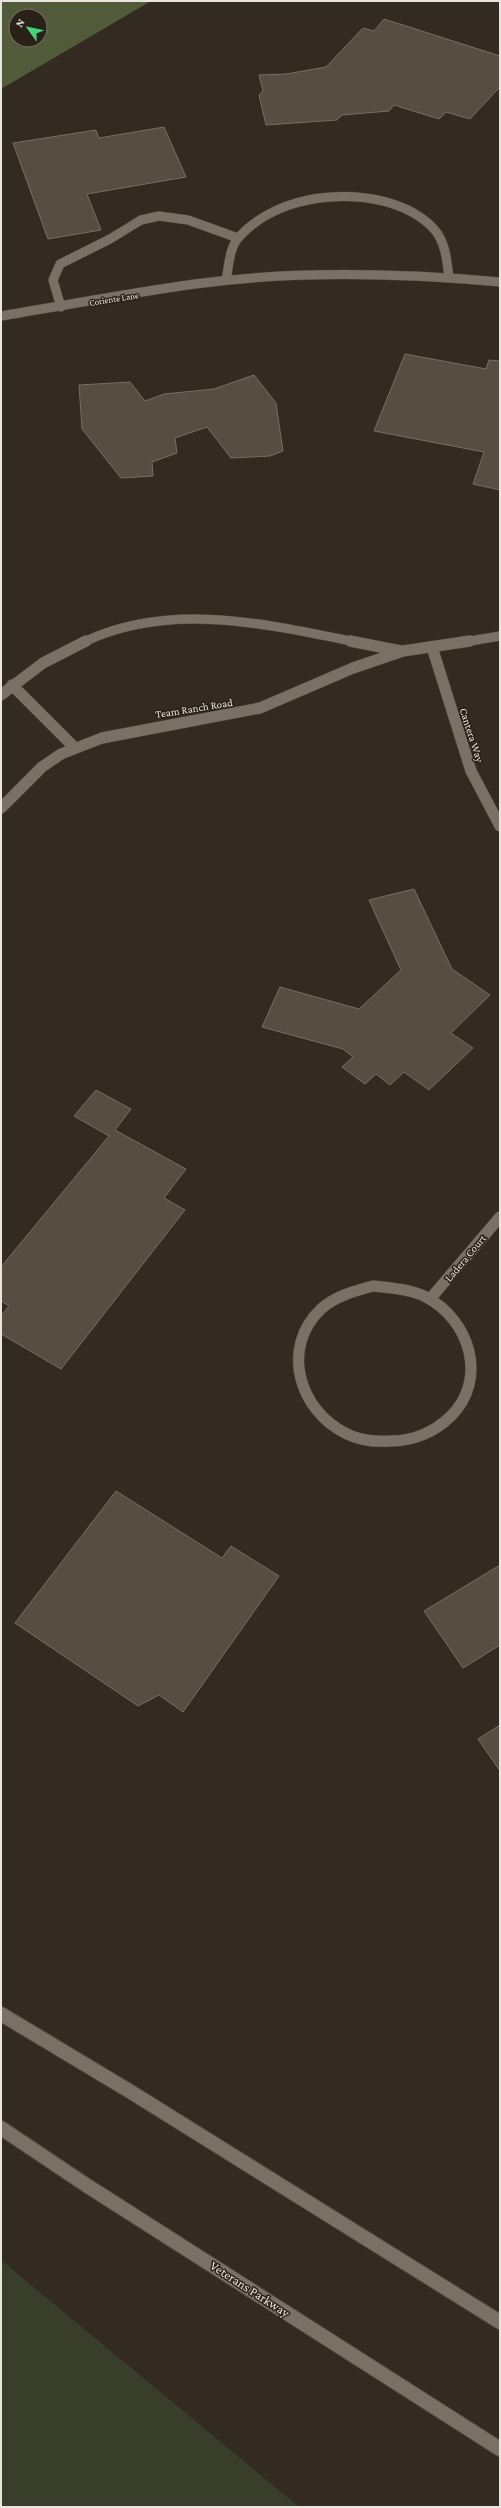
<svg xmlns="http://www.w3.org/2000/svg" width="501" height="2508" viewBox="0 0 501 2508" font-family="'Crimson Pro',serif">
	<style>
		.green { fill: #383e29 }
		.forest { fill: #525b39; fill-rule: evenodd }
		.building { fill: #574d43; stroke: #796e63 }
		.lines { fill: none; stroke-linecap: round; stroke-linejoin: round }
		.service-casing { stroke: #4d453d; stroke-width: 10 }
		.minor-far1-casing { stroke: #4d453d; stroke-width: 10 }
		.minor-casing { stroke: #4d453d; stroke-width: 12 }
		.tertiary-casing { stroke: #4d453d; stroke-width: 16 }
		.service { stroke: #7a7065; stroke-width: 9 }
		.minor-far1 { stroke: #7a7065; stroke-width: 9 }
		.minor { stroke: #7a7065; stroke-width: 11 }
		.tertiary { stroke: #7a7065; stroke-width: 14 }
		.labels { text-anchor: middle; dominant-baseline: central; stroke-width: 3; stroke-linejoin: round; paint-order: stroke }
		.far-street-label { font-size: 9px; fill: #eae4de; stroke: #292118 }
		.street-label { font-size: 11px; fill: #eae4de; stroke: #292118 }
		.near-street-label { font-size: 13px; fill: #eae4de; stroke: #292118 }
	</style>
	<rect width="100%" height="100%" fill="#332a21"/>
	<path class="green" d="M1,2260l298,247h-298z"/>
	<path class="forest" d="M1,1h150l-150,88zM16,16h24v24h-24z"/>
	<path class="building" d="M384,19l116,37v31l-30,32 -24,-7 -7,7 -45,-14 -5,6 -47,4 -5,5 -71,5 -7,-30 4,-4 -4,-16 27,-1 40,-7 37,-39 11,3z
		M164,127l22,50 -99,17 14,36 -53,9 -35,-96 83,-13 3,8z
		M405,354l81,15 3,-9 11,1v129l-27,-6 11,-32 -110,-21z
		M254,375l22,28 7,48 -13,5 -39,2 -24,-31 -32,11 2,15 -25,9 1,14 -32,2 -39,-49 -3,-44 51,-3 15,19 19,-7 50,-5z
		M414,889l38,80 38,26 -39,38 22,15 -44,42 -25,-18 -14,13 -14,-11 -11,10 -23,-17 11,-10 -10,-8 -81,-22 18,-40 79,22 42,-39 -32,-70z
		M96,1090l35,19 -16,21 71,39 -22,29 21,12 -124,159 -60,-35v-18l8,-10 -8,-5v-34l108,-131 -35,-20z
		M116,1491l106,67 9,-12 48,30 -96,136 -24,-17 -21,11 -123,-83z
		M500,1565v80l-37,23 -39,-57z
		M500,1725v46l-22,-32z"/>
	<g class="lines">
		<defs>
			<path id="service" d="M61,307l-8,-27 7,-16 50,-25 31,-19 18,-4 29,4 50,18"/>
			<path id="minor-far1" d="M226,280c3,-14 3,-32 13,-43 39,-43 116,-51 167,-28 12,6 26,15 33,27 7,12 8,27 10,41
				M1,316c65,-11 129,-23 194,-32 101,-14 204,-11 305,-2
				M84,642c86,-41 182,-18 272,0
				M464,642l36,-6"/>
			<path id="minor" d="M350,641l51,10
				M432,647l39,124 29,55
				M12,685l63,63
				M1,695l42,-32 43,-22
				M1,808l41,-41 19,-13 41,-16 158,-30 93,-40 50,-17 67,-10
				M373,1286c18,2 37,3 53,11 44,23 62,82 25,119 -16,16 -38,25 -60,25 -15,1 -30,0 -44,-7 -48,-23 -67,-86 -26,-125 14,-13 34,-18 52,-23z
				M430,1299l70,-82"/>
			<path id="tertiary" d="M1,2014l130,78 369,230
				M1,2128l85,57 414,264"/>
		</defs>
		<use href="#service" class="service-casing"/>
		<use href="#minor-far1" class="minor-far1-casing"/>
		<use href="#minor" class="minor-casing"/>
		<use href="#tertiary" class="tertiary-casing"/>
		<use href="#service" class="service"/>
		<use href="#minor-far1" class="minor-far1"/>
		<use href="#minor" class="minor"/>
		<use href="#tertiary" class="tertiary"/>
	</g>
	<g class="labels">
		<g class="far-street-label">
			<text transform="translate(114 299) rotate(-9)">Coriente Lane</text>
		</g>
		<g class="street-label">
			<text transform="translate(194 708) rotate(-9)">Team Ranch Road</text>
			<text transform="translate(472 735) rotate(72)">Cantera Way</text>
			<text transform="translate(465 1258) rotate(-50)">Ladera Court</text>
		</g>
		<g class="near-street-label">
			<text transform="translate(250 2289) rotate(33)">Veterans Parkway</text>
		</g>
	</g>
	<rect width="501" height="2508" fill="none" stroke="#eae4de" stroke-width="4"/>
	<g transform="translate(28 28) rotate(303)"><circle r="19" fill="#292118" stroke="#766f67"/>
	<path d="M0-3L7 15L0 10L-7 15Z" fill="#40d77c"/>
	<text y="-6" font-size="11" font-weight="bold" text-anchor="middle" fill="#eae4de">N</text>
	</g>
</svg>
